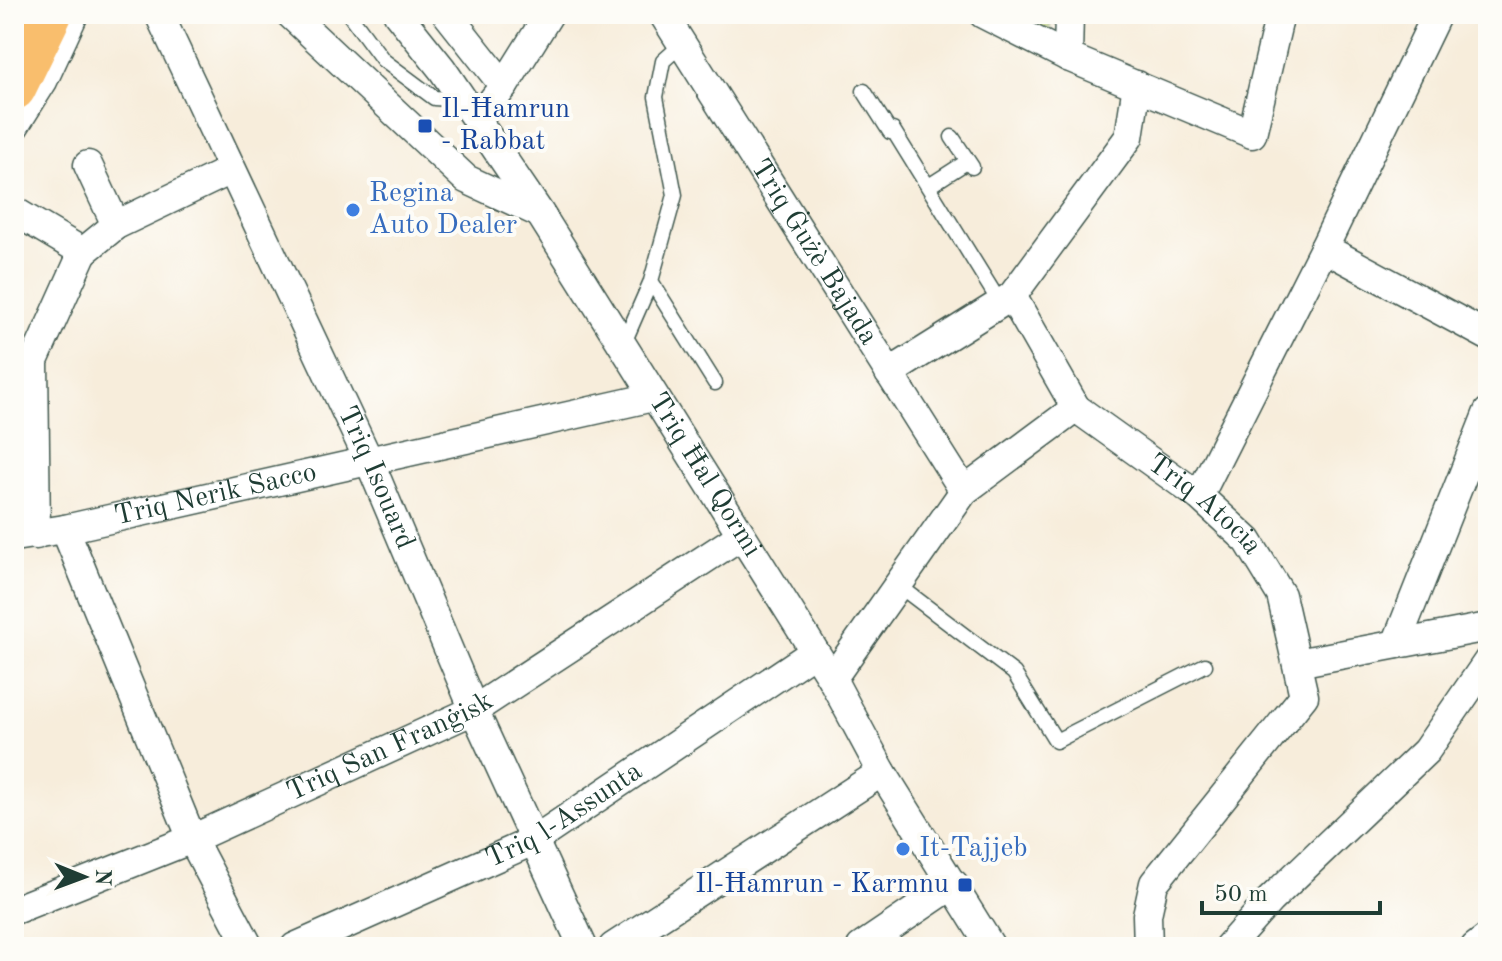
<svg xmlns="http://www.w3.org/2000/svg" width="1502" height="961" viewBox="0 0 1502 961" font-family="'Old Standard TT',serif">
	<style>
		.green { fill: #c0d478; stroke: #708856; stroke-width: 2 }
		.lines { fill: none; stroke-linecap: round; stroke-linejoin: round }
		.lane-casing { stroke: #3f574d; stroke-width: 17 }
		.street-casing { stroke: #3f574d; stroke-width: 31 }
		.highway-casing { stroke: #3f574d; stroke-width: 47 }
		.lane { stroke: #fff; stroke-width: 14 }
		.street { stroke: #fff; stroke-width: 28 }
		.highway { stroke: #f9be6d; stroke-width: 44 }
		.transit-dot { fill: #1a4fb4; stroke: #fdfcf7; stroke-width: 3 }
		.shop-dot { fill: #3f7fe0; stroke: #fdfcf7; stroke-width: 3 }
		.labels { text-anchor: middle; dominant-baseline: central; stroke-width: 8; stroke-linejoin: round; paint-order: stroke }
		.transit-label { font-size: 28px; fill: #164399; stroke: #fdfcf7; text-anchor: start }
		.shop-label { font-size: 28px; fill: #366cbe; stroke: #fdfcf7; text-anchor: start }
		.street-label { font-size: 28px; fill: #1f3d34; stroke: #fdfcf7 }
	</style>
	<rect width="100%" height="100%" fill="#fdfcf7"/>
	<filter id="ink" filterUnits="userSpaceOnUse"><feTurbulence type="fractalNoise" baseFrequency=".0125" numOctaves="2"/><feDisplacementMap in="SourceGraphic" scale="16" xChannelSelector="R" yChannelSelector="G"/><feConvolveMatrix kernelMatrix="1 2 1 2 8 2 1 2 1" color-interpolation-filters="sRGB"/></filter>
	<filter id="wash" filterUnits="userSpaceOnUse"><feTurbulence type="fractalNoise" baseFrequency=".006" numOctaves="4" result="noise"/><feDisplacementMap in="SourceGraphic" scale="32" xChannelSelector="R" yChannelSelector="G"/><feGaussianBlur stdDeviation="1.8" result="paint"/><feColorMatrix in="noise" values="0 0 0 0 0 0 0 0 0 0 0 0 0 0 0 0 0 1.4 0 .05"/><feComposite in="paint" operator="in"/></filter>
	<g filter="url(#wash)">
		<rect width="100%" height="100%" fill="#f7eddb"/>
		<path class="green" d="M1011,14h39v19z"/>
	</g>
	<g filter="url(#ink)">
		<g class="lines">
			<defs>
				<path id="lane" d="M349,14l34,46 51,38 30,2
					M864,91l26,41 3,-2 107,173
					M952,137l20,30
					M929,186l39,-25
					M651,281l64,102
					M623,345l28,-64 24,-86 -19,-98 7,-36 18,-16
					M898,585l116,88 42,68 149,-76"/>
				<g id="street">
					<path id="s1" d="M159,14l211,449 104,247 109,237"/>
					<path d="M290,14l176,165 71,33"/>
					<path id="s2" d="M398,14l44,55 97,143 293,467 50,93 109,175"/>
					<path d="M447,14l57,72"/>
					<path id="s3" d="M663,14l301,477"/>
					<path d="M983,14l85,43 184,77 28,-120"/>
					<path d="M1068,57l1,-43"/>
					<path d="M477,120l27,-34 45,-72"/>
					<path d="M14,127l29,-46 31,-67"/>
					<path d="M88,165l28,60"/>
					<path d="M14,211l69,41 -49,109 2,174"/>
					<path d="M1324,248l164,88"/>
					<path d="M83,252l33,-27 115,-55"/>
					<path d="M1012,296l64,112"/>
					<path d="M889,373l123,-77 117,-159 8,-52"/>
					<path d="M1199,496l125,-248 113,-234"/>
					<path d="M65,529l127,310 57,108"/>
					<path id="s4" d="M14,537l51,-8 588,-132"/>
					<path d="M1396,644l92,-232"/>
					<path d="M1297,663l191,-36"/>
					<path id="s5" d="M832,679l132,-188 112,-83 123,88 49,45 33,54 23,101 -150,187 -7,32 1,32"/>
					<path id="s6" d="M14,910l178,-71 282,-129 266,-174"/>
					<path id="s7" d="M295,947l238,-106 281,-189"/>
					<path d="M613,947l269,-175"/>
					<path d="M861,947l93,-63"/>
					<path d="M1228,947l42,-47 156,-149 62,-90"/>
					<path d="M1475,947l13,-10"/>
				</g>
				<path id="highway" d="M14,88l36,-74"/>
			</defs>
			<use href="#lane" class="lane-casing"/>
			<use href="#street" class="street-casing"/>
			<use href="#highway" class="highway-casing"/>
			<use href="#lane" class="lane"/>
			<use href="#street" class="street"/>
			<use href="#highway" class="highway"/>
		</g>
	</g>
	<g class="transit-dot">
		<rect x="417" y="118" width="16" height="16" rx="4"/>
		<rect x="957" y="877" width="16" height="16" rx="4"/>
	</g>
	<g class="shop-dot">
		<circle cx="353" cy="210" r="8"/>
		<circle cx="903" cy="849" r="8"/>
	</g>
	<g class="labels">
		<g class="transit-label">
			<text x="441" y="110">Il-Ħamrun<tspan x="441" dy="32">- Rabbat</tspan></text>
			<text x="949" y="885" text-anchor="end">Il-Ħamrun - Karmnu</text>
		</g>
		<g class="shop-label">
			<text x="369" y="194">Regina<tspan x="369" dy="32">Auto Dealer</tspan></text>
			<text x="919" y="849">It-Tajjeb</text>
		</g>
		<g class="street-label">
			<text stroke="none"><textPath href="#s3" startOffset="282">Triq Ġużè Bajada</textPath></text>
			<text stroke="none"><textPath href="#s2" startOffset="554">Triq Ħal Qormi</textPath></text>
			<text stroke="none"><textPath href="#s1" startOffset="512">Triq Isouard</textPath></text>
			<text stroke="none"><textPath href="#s4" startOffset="206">Triq Nerik Sacco</textPath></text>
			<text stroke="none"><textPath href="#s5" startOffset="530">Triq Atocia</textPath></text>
			<text stroke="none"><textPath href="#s6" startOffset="410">Triq San Franġisk</textPath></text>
			<text stroke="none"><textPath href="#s7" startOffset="300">Triq l-Assunta</textPath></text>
		</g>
	</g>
	<rect width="1502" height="961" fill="none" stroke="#fdfcf7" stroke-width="48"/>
	<g transform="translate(84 877) rotate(91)" stroke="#fdfcf7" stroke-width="6" paint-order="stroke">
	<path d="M0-6L14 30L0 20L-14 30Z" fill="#1f3d34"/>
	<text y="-12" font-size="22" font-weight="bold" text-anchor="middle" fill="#1f3d34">N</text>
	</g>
	<path d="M1202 901v12h178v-12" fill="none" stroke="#1f3d34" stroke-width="4"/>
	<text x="1214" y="901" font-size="24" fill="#1f3d34" stroke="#fdfcf7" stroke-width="6" paint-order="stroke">50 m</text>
</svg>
